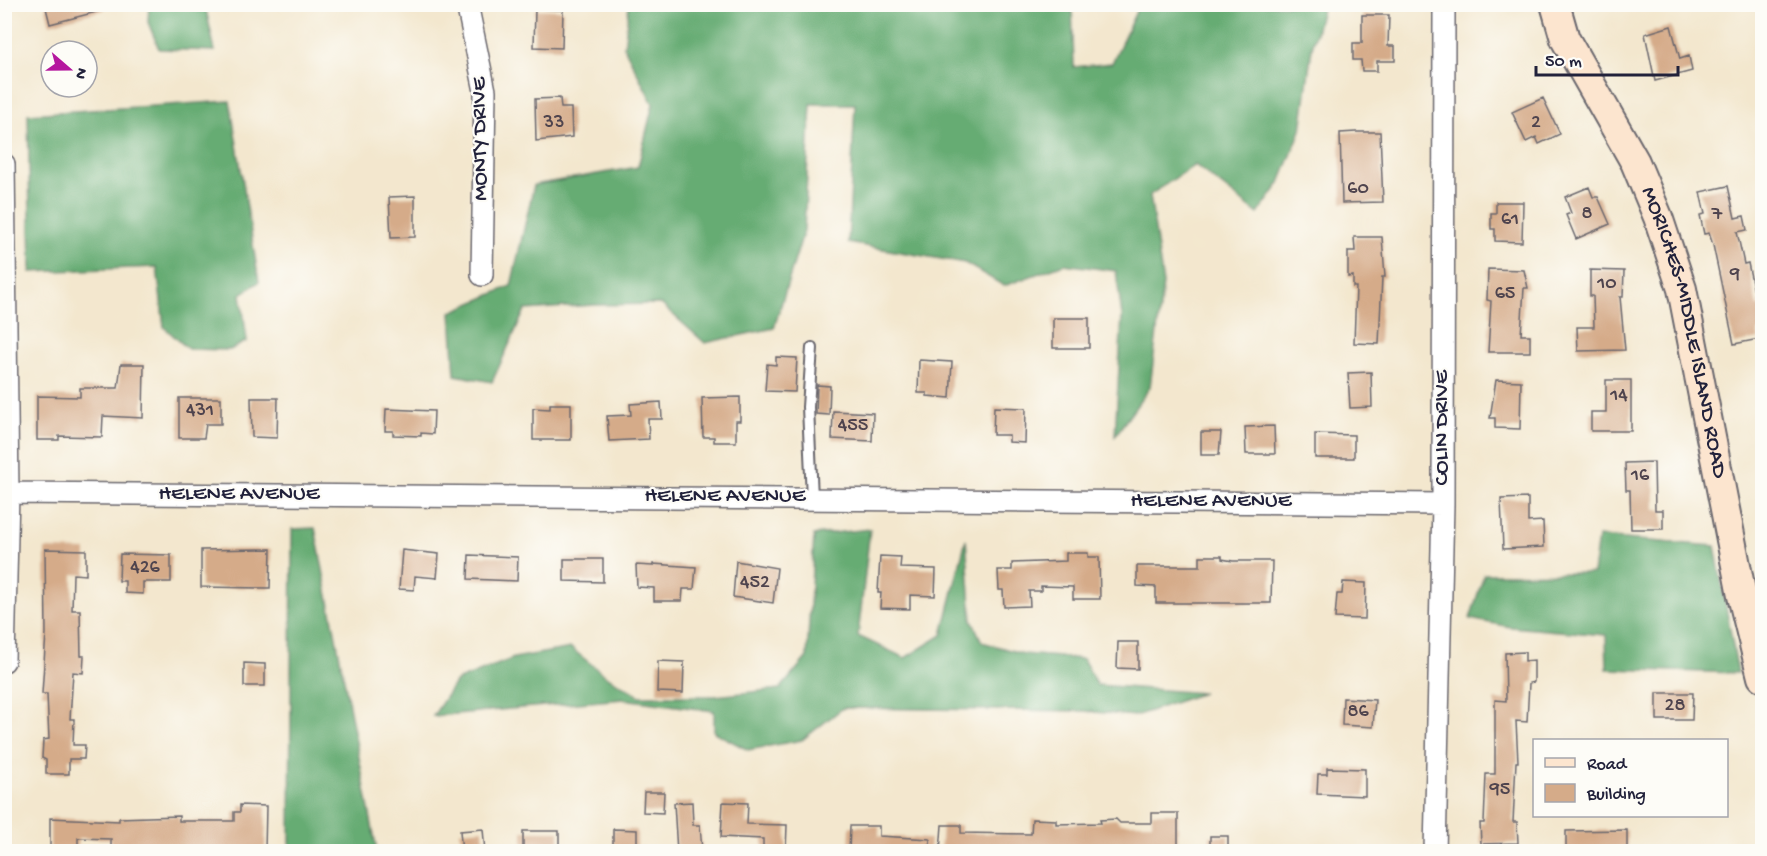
<svg xmlns="http://www.w3.org/2000/svg" width="1767" height="856" viewBox="0 0 1767 856" font-family="'Gochi Hand',sans-serif">
	<style>
		.forest { fill: #66ac73; stroke: #446757; stroke-width: 1.5 }
		.building { fill: #d5ab89 }
		.lines { fill: none; stroke-linecap: round; stroke-linejoin: round }
		.service-casing { stroke: #6b676e; stroke-width: 14 }
		.minor-casing { stroke: #6b676e; stroke-width: 24 }
		.secondary-casing { stroke: #6b676e; stroke-width: 32 }
		.service { stroke: #fff; stroke-width: 10 }
		.minor { stroke: #fff; stroke-width: 21 }
		.secondary { stroke: #fce5cf; stroke-width: 28 }
		.labels { text-anchor: middle; dominant-baseline: central; stroke-width: 4.5; stroke-linejoin: round; paint-order: stroke }
		.number-label { font-size: 20px; fill: #4f444e }
		.street-label { font-size: 22px; fill: #22223b; stroke: #fdfcf7 }
	</style>
	<rect width="100%" height="100%" fill="#fdfcf7"/>
	<filter id="ink" filterUnits="userSpaceOnUse"><feTurbulence type="fractalNoise" baseFrequency=".0167" numOctaves="2"/><feDisplacementMap in="SourceGraphic" scale="12" xChannelSelector="R" yChannelSelector="G"/><feConvolveMatrix kernelMatrix="1 2 1 2 8 2 1 2 1" color-interpolation-filters="sRGB"/></filter>
	<filter id="wash" filterUnits="userSpaceOnUse"><feTurbulence type="fractalNoise" baseFrequency=".008" numOctaves="4" result="noise"/><feDisplacementMap in="SourceGraphic" scale="24" xChannelSelector="R" yChannelSelector="G"/><feGaussianBlur stdDeviation="1.35" result="paint"/><feColorMatrix in="noise" values="0 0 0 0 0 0 0 0 0 0 0 0 0 0 0 0 0 1.4 0 .05"/><feComposite in="paint" operator="in"/></filter>
	<g filter="url(#wash)">
		<rect width="100%" height="100%" fill="#f3e7ce"/>
		<path class="forest" d="M149,5h56l10,46 -56,-2 -11,-27z
			M629,5h443l2,62 38,-4 27,-58h184l-11,43 -11,82 -21,53 -22,31 -63,-49 -45,30 13,89 -13,103 -35,49 7,-120 -6,-45 -52,-7 -60,22 -39,-23 -117,-20 7,-139h-44l-7,126 -30,98 -69,15 -44,-39 -67,1 -69,5 -33,72 -37,-7 -4,-63 60,-26 23,-101 104,-18 15,-63 -29,-57z
			M230,101l29,181 -18,12 6,47 -17,9 -42,-1 -24,-22 -7,-60 -126,5 -3,-158z
			M315,528l62,323h-87l2,-322z
			M870,529l-12,107 47,22 37,-23 24,-96 6,81 10,22 42,12 59,5 14,26 106,8 -68,23 -51,-5 -241,-3 -41,32 -54,10 -34,-18v-21l-91,-12 -190,17 23,-35 58,-23 57,-10 35,28 34,20h75l65,-7 27,-32 7,-122z
			M1598,537l117,9 23,127 -131,-4 -1,-34 -96,-8 -40,-8 14,-45 109,-1z"/>
		<g id="blocks">
			<path class="building" d="M45,4h59v6l-54,14z
				M535,9l28,1 -1,38 -28,-1z
				M1362,15h27l-1,31h7v15h-18v10h-15l-1,-11h-8v-17h9z
				M1671,26l9,33 9,-3 3,15 -37,10 -10,-47z
				M560,98l1,10h10l1,29 -36,4 -1,-42z
				M1543,98l17,36 -21,10 -3,-7 -10,5 -14,-30z
				M1356,132h24l3,70 -41,1 -2,-70z
				M1728,186l7,32 9,-2 3,14 -10,2 7,32 4,-1 9,43 5,-1v25l-5,1 2,8 -25,5 -21,-99 -4,-12 -5,1 -4,-19 5,-1 -5,-22z
				M1589,187l4,10h5l12,27 -34,15 -10,-24 5,-2 -6,-16z
				M415,196v41l-24,1 -2,-41z
				M1496,202h27l-1,40 -27,-1v-12h-4v-16h5z
				M1354,237h28l3,40h-3l-3,67 -25,-1 2,-56h-3v-11l-5,1v-26h7z
				M1488,269l36,1 4,18h-4l-3,47h9v17h-42l3,-51 -4,-1z
				M1590,270l34,1 -1,26h-3l5,53 -47,1 -1,-24h17l-1,-31h-3z
				M1053,318h36v30h-36z
				M776,357l21,1 -2,34 -30,-1 2,-27 9,1z
				M919,360l33,2 -2,36 -23,-2v-3h-9z
				M121,364h23l-1,54 -40,-2 -1,21 -43,-1v4h-22v-44l43,1v-9h38z
				M1371,372l1,35 -22,1 -2,-35z
				M1496,380l25,1 -1,48 -25,-1v-10h-5z
				M1606,380h25v51h-40v-19h15z
				M817,385l13,1 -1,29 -13,-1z
				M740,397v24h-4v21h-22v-5h-11l-1,-39z
				M179,398h42v26h-15l-2,14h-25z
				M251,398h27l-1,40 -25,-1z
				M661,402l1,17h-14l1,20 -40,2 -2,-25 24,-1 -1,-11z
				M550,404h21v36h-38v-32l17,1z
				M994,407l32,1 -1,35 -16,-1v-7h-16z
				M386,409l48,2 -1,23 -12,-1v3l-28,-1v-4h-8z
				M833,411l40,2 -1,28 -40,-2z
				M1274,426l1,28h-29l-1,-27z
				M1201,432h20l-2,23h-18z
				M1315,434l39,1v23h-39z
				M1654,462l1,48h8v19h-32l-1,-39h-4l-1,-27z
				M1528,498v24l15,-1 1,26 -41,2 -2,-50z
				M45,549l41,1v25l-13,-1 -1,36h8l1,46h3l-1,17 -10,-1 -3,47h4l-1,26h12l-1,14h-15v15h-23v-14l-4,-2 1,-18 6,-1 -2,-45h-5l4,-61z
				M271,549l-1,39 -69,-1v-37z
				M402,550l37,4 -2,24 -22,-2 -1,14 -15,-1z
				M1066,553h22v4h11l1,42h-27v-12l-32,-1v5h-12l1,15 -26,1 -1,-17h-4l-1,-20h14v-7l54,-2z
				M120,554l51,1v27h-28v12l-18,-1v-12h-6z
				M469,555l49,2 -1,24 -49,-2z
				M880,556l21,1 -1,11 36,1 -1,27 -25,-1v14l-30,-1 1,-15h-3z
				M1200,556h22v3l11,2h39l-1,42h-115v-16l-19,-1v-20h63z
				M564,559h39v23l-39,-1z
				M736,561l41,7 -4,35 -40,-6z
				M653,564l43,3 -2,22h-11l-1,12h-28v-13l-17,-1 -1,-22 17,1z
				M1343,582l23,1 -1,36 -30,-1 2,-24h5z
				M1118,642h20v27l-21,-1z
				M1525,652v9l9,-1v22l-5,1 -2,39 -11,-1 2,41h-2l-3,60h4l1,21 -37,1 -1,-21h4l2,-49h9v-74l11,1 -1,-48z
				M658,661l26,1 -1,31 -26,-1z
				M244,663l21,1v22h-21z
				M1657,693h36l-1,27h-35z
				M1343,698l32,2 -2,27 -31,-2z
				M1327,768l38,1v27l-48,-2 1,-20h9z
				M644,792h20l-1,21 -20,-1z
				M692,802l1,23h7l2,26 -25,1 -3,-49z
				M723,802l25,1 -1,21 40,1 -1,27h-23v-13l-42,-2z
				M240,805l26,1 -1,46h-154v-13l-33,-1v14h-28v-34l69,3v-3l60,-2v5h55v-9h6z
				M1152,813h26v39h-238l2,-27h19v8l70,1 1,-15 24,1v4l45,-1 -1,-3 16,-1 4,4h32z
				M850,826h29v10l51,3 -1,13h-80z
				M483,829l2,23h-23l-2,-21z
				M613,829l24,1v22h-24z
				M1627,830v22h-61v-21z
				M523,831h36v21h-36z
				M1210,836h18v16h-18z"/>
		</g>
	</g>
	<g filter="url(#ink)">
		<use href="#blocks" fill-opacity="0" stroke="#6b676e" stroke-width="1.5"/>
		<g class="lines">
			<defs>
				<path id="service" d="M812,348l-4,59 4,91"/>
				<path id="minor" d="M467,4l18,87 -3,184
					M4,164l4,329 -4,168
					M8,493l1435,11
					M1435,852l8,-348 1,-500"/>
				<g id="secondary">
					<path id="s1" d="M1555,4l10,35 70,123 23,55 24,72 60,307 20,81"/>
				</g>
			</defs>
			<use href="#service" class="service-casing"/>
			<use href="#minor" class="minor-casing"/>
			<use href="#secondary" class="secondary-casing"/>
			<use href="#service" class="service"/>
			<use href="#minor" class="minor"/>
			<use href="#secondary" class="secondary"/>
		</g>
	</g>
	<g class="labels">
		<g class="number-label">
			<text x="554" y="123">33</text>
			<text x="1536" y="123">2</text>
			<text x="1358" y="189">60</text>
			<text x="1587" y="214">8</text>
			<text x="1717" y="215">7</text>
			<text x="1510" y="220">61</text>
			<text x="1735" y="275">9</text>
			<text x="1607" y="284">10</text>
			<text x="1505" y="294">65</text>
			<text x="1619" y="396">14</text>
			<text x="200" y="411">431</text>
			<text x="853" y="426">455</text>
			<text x="1640" y="476">16</text>
			<text x="145" y="568">426</text>
			<text x="755" y="583">452</text>
			<text x="1675" y="706">28</text>
			<text x="1358" y="712">86</text>
			<text x="1500" y="790">95</text>
		</g>
		<g class="street-label">
			<text transform="translate(481 139) rotate(-91)">MONTY DRIVE</text>
			<text stroke="none"><textPath href="#s1" startOffset="356">MORICHES-MIDDLE ISLAND ROAD</textPath></text>
			<text transform="translate(1443 428) rotate(-90)">COLIN DRIVE</text>
			<text x="239" y="495">HELENE AVENUE</text>
			<text x="725" y="497">HELENE AVENUE</text>
			<text x="1211" y="502">HELENE AVENUE</text>
		</g>
	</g>
	<rect width="1767" height="856" fill="none" stroke="#fdfcf7" stroke-width="24"/>
	<rect x="1533" y="739" width="195" height="78" fill="#fdfcf7" stroke="#a5a5ac" stroke-width="1.5"/>
	<rect x="1545" y="758" width="30" height="9" fill="#fce5cf" stroke="#a5a5ac" stroke-width="1.5"/>
	<text x="1587" y="769" font-size="18" fill="#22223b">Road</text>
	<rect x="1545" y="784" width="30" height="18" fill="#d5ab89" stroke="#a5a5ac" stroke-width="1.5"/>
	<text x="1587" y="799" font-size="18" fill="#22223b">Building</text>
	<g transform="translate(69 69) rotate(110)"><circle r="28" fill="#fdfcf7" stroke="#a5a5ac" stroke-width="1.5"/>
	<path d="M0-4.5L10 22L0 15L-10 22Z" fill="#b5179e"/>
	<text y="-9" font-size="16" font-weight="bold" text-anchor="middle" fill="#22223b">N</text>
	</g>
	<path d="M1536 66v9h142v-9" fill="none" stroke="#22223b" stroke-width="3"/>
	<text x="1545" y="66" font-size="18" fill="#22223b" stroke="#fdfcf7" stroke-width="4.5" paint-order="stroke">50 m</text>
</svg>
